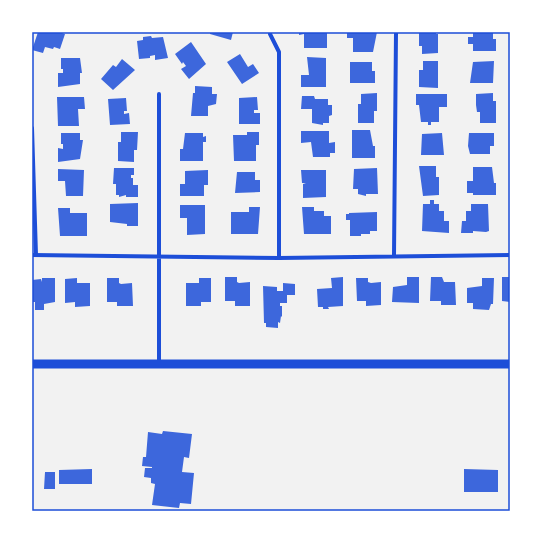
<svg xmlns="http://www.w3.org/2000/svg" width="542" height="543" viewBox="0 0 542 543" font-family="Roboto,sans-serif">
	<style>
		.building { fill: #3d67dc }
		.lines { fill: none; stroke-linecap: round; stroke-linejoin: round }
		.minor { stroke: #1d4ed8; stroke-width: 4 }
		.primary { stroke: #1d4ed8; stroke-width: 9 }
		.neatline { fill: none; stroke: #1d4ed8; stroke-width: 1.5 }
	</style>
	<rect width="100%" height="100%" fill="#f2f2f2"/>
	<path class="building" d="M38,32h21l6,2 -5,15 -6,-2 -1,2 -8,-2 -2,6 -11,-3z
		M210,32h23l-2,8 -21,-6z
		M299,32l28,1v15h-23v-14l-5,1z
		M347,32h30l-4,20h-20v-14h-6z
		M419,32h17v2h2v19l-16,1v-8h-3z
		M473,32h20v7h3v12h-23v-7h-5v-7h5z
		M151,36l1,2 11,-1 5,21 -13,2v-5l-5,1v2l-11,1 -2,-18 6,-1v-3z
		M191,42l15,22 -17,15 -8,-10 5,-3 -3,-4 -1,2 -7,-10z
		M240,54l8,13 5,-3 6,9 -17,11 -15,-22z
		M307,57l19,1v29h-25v-12h8z
		M61,58h19l2,15h-2v11l-22,3v-14h5v-4h-2z
		M122,59l13,11 -22,20 -12,-11 12,-14 3,2z
		M423,61h15v27l-19,-1v-17h4z
		M494,61l-1,22h-23l3,-21z
		M350,62h22v9h3v12h-25z
		M195,86l17,1v7h5l-1,10 -8,2v10h-17l2,-23h2z
		M377,93v18h-3v12h-16v-19h3v-10z
		M493,93v8h3v22h-16v-11h-3l-1,-7v-11z
		M416,94h31v13h-8v15h-8v3h-3v-3h-7l-2,-17h-3z
		M302,96h12l1,3h13v6h4v10l-3,1v7h-6v2l-11,-2v-14h-11z
		M57,97h27l1,12h-7l1,17h-21z
		M257,97l1,13h-4v3h6v11h-21v-26z
		M126,98l1,13h-3v3l5,-1 1,11 -20,1 -2,-26z
		M352,130h18l3,16h2v12h-23z
		M301,131h28v12l6,-1v11h-5v4h-17l-2,-15 -10,1z
		M121,132h17l-1,18h-3v12l-16,-1v-19h3z
		M247,132h12v13h-3v16h-22l-1,-26h14z
		M61,133h19v7h3l-3,19 -22,3v-14l5,1v-5h-2z
		M185,133h18v4l3,-1v6h-3v19h-23v-12h3z
		M442,133l2,22h-23l1,-21z
		M469,133h25v13h-4v8h-20l-2,-8z
		M419,166h17v11h3v18l-16,1z
		M473,167h19l2,16h2v12h-23v-2h-6v-12h6z
		M114,168h20v7h-3v3h2v7h5v12h-12v-2l-7,2v-2h-3v-11h-3z
		M377,168l1,26h-12v2l-8,-2v-5h-5l1,-20z
		M58,169l26,1 -1,26h-17l-1,-15h-7z
		M208,170v15h-4v11h-24v-12h5v-13z
		M301,170h25v27l-23,1v-14l3,-1h-4z
		M237,172h18v8h5v12l-25,1z
		M430,200h4v4h5v7h5v10h5v12l-27,-2 1,-27h7z
		M138,203v23h-11v-2l-17,-2v-18z
		M471,204h17l1,27 -3,1 -13,-1v2h-12l1,-12h4v-10h5z
		M180,205h25v29l-18,1v-17h-7z
		M249,207h11l-2,27h-27v-22h18z
		M302,207h12v4h10v5h7v18h-27z
		M58,208h12v5h17v23h-27z
		M377,212v19h-7v3h-9v2h-11v-16h-4v-6h3v-1z
		M225,277h12v5l2,1 11,-1v24h-15v-5h-10z
		M343,277v29l-15,1 1,2h-6v-2h-5l-1,-18 15,-1 -1,-10z
		M407,277h12v26l-27,-1 1,-15 14,-2z
		M431,277h11l2,5h11l1,23h-15v-4h-11z
		M502,277h8v25l-8,-1z
		M42,278h13v24l-11,2v6h-9v-8h-3v-22l9,-1 1,3z
		M77,278v5h13v23l-15,1v-5l-10,1v-24z
		M107,278h12v5l2,1 11,-1 1,23h-16v-4h-10z
		M199,278h12v24h-10v4h-15v-23h13z
		M356,278h12v4l3,1 10,-1v23l-15,1v-5h-9z
		M482,278h12l-1,26h-2l-2,6 -16,-1v-6h-6v-15l15,-2z
		M283,283l12,1v11h-8v8h-7v3h2v11l-1,-1 -1,7 -2,-1v6l-12,-1v-4h-2l-1,-37 14,1v4h6z
		M163,431l29,3 -3,24 -5,-1 -2,15 12,1 -3,31 -11,-1 -1,5 -27,-3 3,-21 -4,-1v-5l-7,-1 1,-9h7v-1l-10,-1 1,-9h3l2,-25 14,2z
		M92,469v15h-33v-14z
		M464,469l34,1v22h-34z
		M45,472h10v17h-11z"/>
	<g class="lines">
		<path class="minor" d="M270,34l9,18v206
			M159,94v269
			M32,128l4,127
			M32,255l247,3 231,-3
			M394,255l2,-223"/>
		<path class="primary" d="M32,364h478"/>
	</g>
	<rect width="542" height="543" fill="none" stroke="#ffffff" stroke-width="66"/>
	<rect x="33" y="33" width="476" height="477" class="neatline"/>
</svg>
